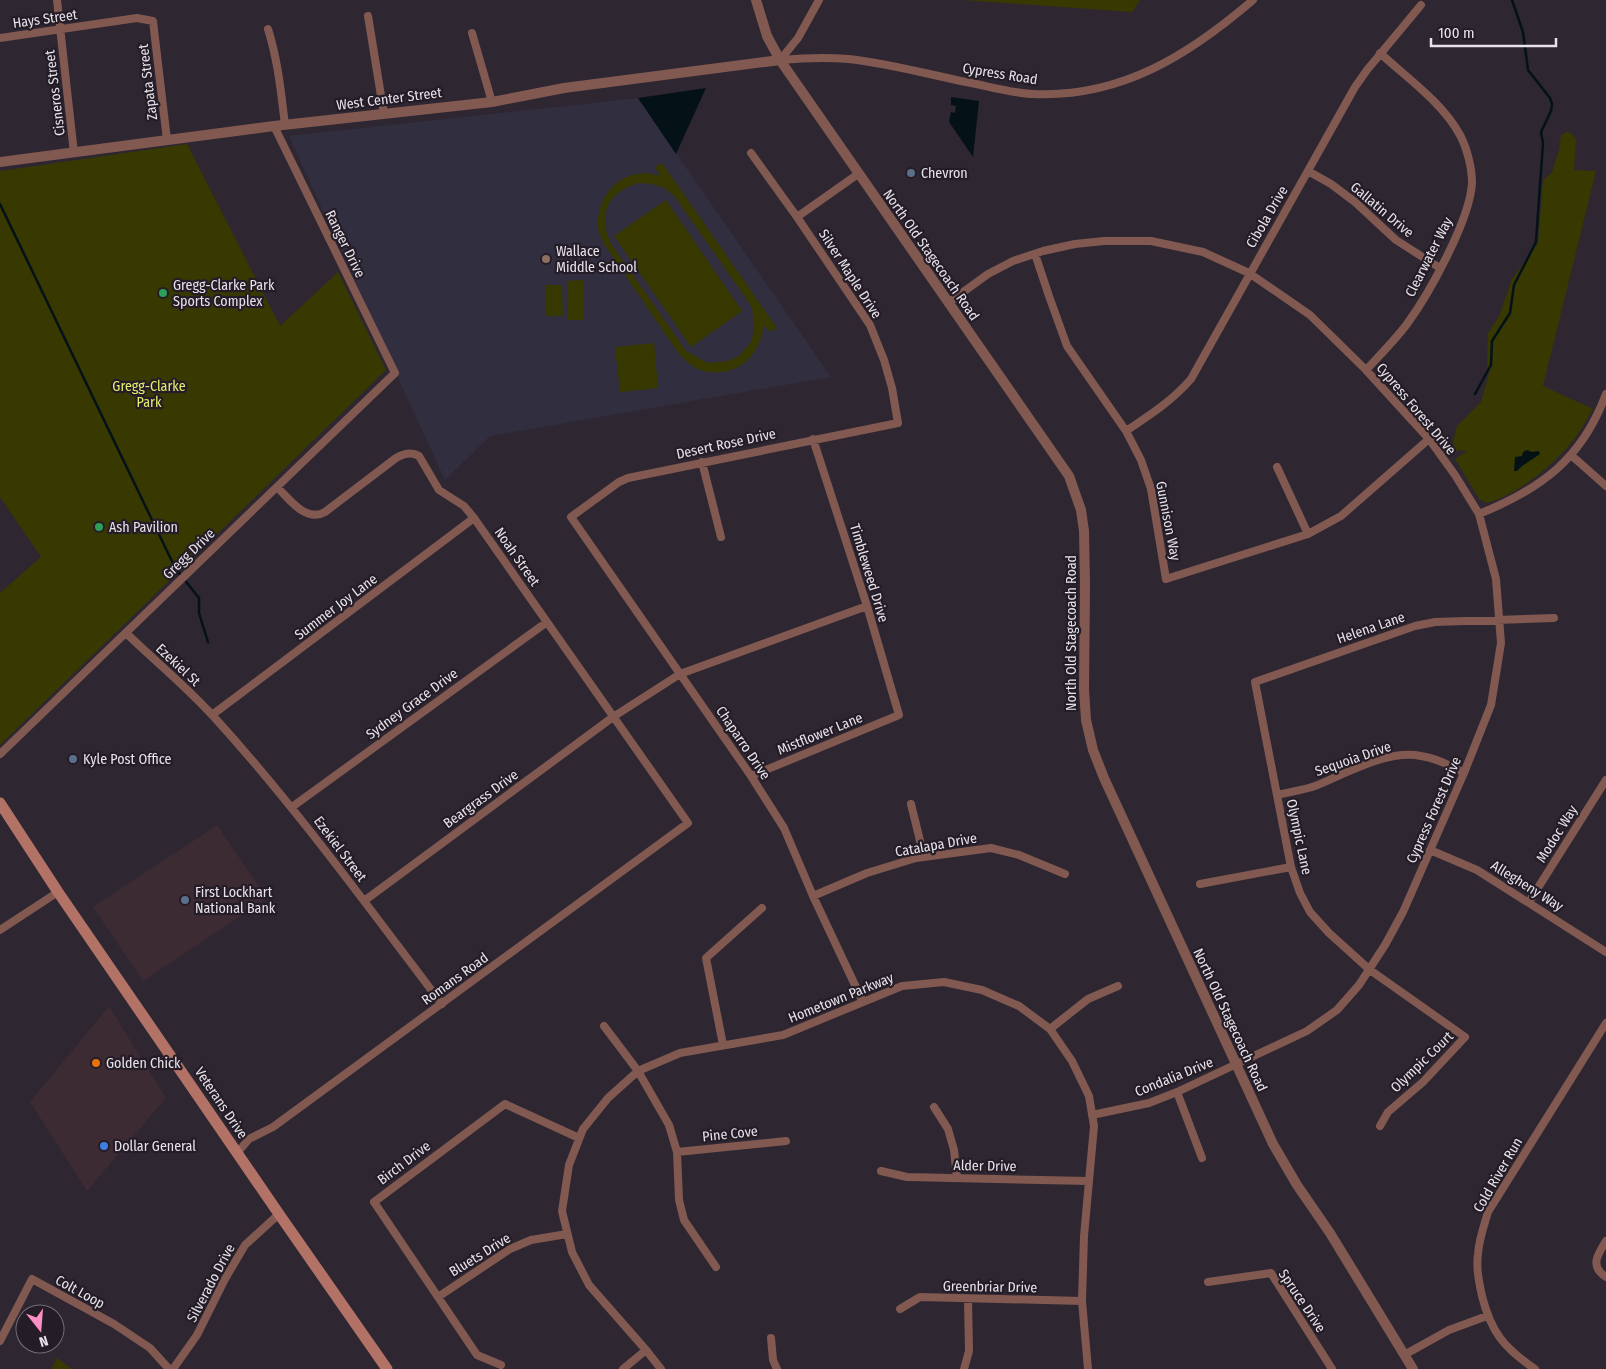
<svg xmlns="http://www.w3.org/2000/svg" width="1606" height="1369" viewBox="0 0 1606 1369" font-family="'Fira Sans Condensed',sans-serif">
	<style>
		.commercial { fill: #3d2b33 }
		.education { fill: #312e3f }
		.green { fill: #373900; fill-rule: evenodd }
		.water { fill: #041218 }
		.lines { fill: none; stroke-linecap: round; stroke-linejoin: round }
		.stream { stroke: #041218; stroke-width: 2.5 }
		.minor { stroke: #815951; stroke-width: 8 }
		.tertiary { stroke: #815951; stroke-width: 10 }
		.secondary { stroke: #b27266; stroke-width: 11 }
		.service-dot { fill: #5c6f8a; stroke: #241d27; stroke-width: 2 }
		.education-dot { fill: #8d6e63; stroke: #241d27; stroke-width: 2 }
		.leisure-dot { fill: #2e9e5b; stroke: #241d27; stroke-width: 2 }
		.food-dot { fill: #e8710a; stroke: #241d27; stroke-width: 2 }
		.shop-dot { fill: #3f7fe0; stroke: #241d27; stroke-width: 2 }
		.labels { text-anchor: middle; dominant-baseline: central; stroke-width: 4.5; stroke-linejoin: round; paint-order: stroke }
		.street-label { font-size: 14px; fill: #e8e3ea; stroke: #241d27 }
		.poi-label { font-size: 14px; fill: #e8e3ea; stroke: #241d27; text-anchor: start }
		.park-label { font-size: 14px; fill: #e6ee6b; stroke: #241d27 }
	</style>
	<rect width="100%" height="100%" fill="#2e2631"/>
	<path class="commercial" d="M217,825l50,73 -124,83 -50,-74z
		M109,1006l57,92 -79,93 -57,-89z"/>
	<path class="education" d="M638,98l193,279 -341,59 -45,44 -47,-102 -109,-242z"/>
	<path class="green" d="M963,0h177l-8,12z
		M1567,132l4,1 5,6 -2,31 22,1 -53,215 50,23c-6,9 -11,20 -18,29 -19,25 -58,58 -89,65l-7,-4 -24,-40 12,-8 -13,-1 -1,-9 4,-15 24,-24 8,-28 -2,-11 1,-30 11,-17 13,-37 26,-36 5,-62 9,-9 7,-22 2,-15z
		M187,144l93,182 58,-54 48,98 -386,375v-152l41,-36 -41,-60v-326z
		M662,163l115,165 -7,4 -6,-7c-4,29 -24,51 -56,47 -11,-1 -21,-10 -29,-18l-75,-110c-2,-6 -6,-12 -6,-18 -1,-28 18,-52 47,-53 5,0 10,2 15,3l-5,-9zM639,183c17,1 24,2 36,14l77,110 2,23 -3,12 -12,14 -11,5 -21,2 -21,-12 -76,-109c-13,-29 -1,-51 29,-59z
		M666,200l76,111 -51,36 -77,-111z
		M583,280v40h-15l-1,-39z
		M546,285h16l1,31h-17z
		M654,343l4,45 -38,4 -5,-45z
		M57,1358l15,11h-21z"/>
	<path class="water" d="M706,88l-30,66 -38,-56z
		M951,97l28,4 -6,56 -24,-35 2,-10 4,1 1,-7 -5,-1z
		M1527,450l5,2 7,-1 1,3 -18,12 -5,5h-3l1,-14 7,-1 1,-4z"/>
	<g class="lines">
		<path class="stream" d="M0,204l167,347 9,18 23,29v15l9,29
			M1475,394l16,-29 1,-24 18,-28 4,-28 22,-43 7,-99 -2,-11 10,-21 1,-7 -2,-6 -22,-28 -5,-38 -11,-32"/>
		<path class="minor" d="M57,0l17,153
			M368,16l16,98
			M268,29c10,32 13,63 17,96
			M472,33l20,69
			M0,38l137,-20 16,3 14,119
			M780,60c23,-2 45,-3 68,-1 39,4 79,15 118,23 22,4 45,11 67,12 88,4 156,-39 220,-94
			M780,60l18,-22 21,-38
			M751,153l46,64 73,108 14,35 8,28 6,35 -270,55 -9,4 -48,35 180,259 33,52 29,68 50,106
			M1308,171l23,13 24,18 41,38 44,28
			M797,217l61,-43
			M1035,254l14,42 18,50 59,85 15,29 10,29 15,90 142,-45 33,-18 88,-77
			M948,303l40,-29 25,-13 30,-10 32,-7 29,-3h47l52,11 46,21 61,42 56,55 63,69 26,36 24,39 17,65 5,64 -10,62 -27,68 -61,139 -18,33 -26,40 -22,25 -30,21 -130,61 -28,11 -57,12
			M1366,370c14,-15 29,-30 41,-46 22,-30 63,-104 65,-141 0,-15 -5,-35 -12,-48 -18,-33 -53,-57 -80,-82
			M1126,431c24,-16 46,-30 65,-52l164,-292 12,-17 54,-65
			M1571,455l35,31
			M702,462l19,75
			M1277,467l31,67
			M1479,514c62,-25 103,-55 127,-120
			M126,633c29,28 61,54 88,84 82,90 154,190 228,287
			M212,715l262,-197
			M0,754l395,-381 -121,-247
			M751,776l148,-61 -32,-109 -54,-167
			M1277,795c13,-3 26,-5 38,-9 30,-12 73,-37 106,-30 15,2 30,10 43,17
			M911,804l13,53
			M292,807l255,-185
			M1430,850l47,20 129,82
			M1200,884l91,-17
			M813,896l54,-23 49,-15 75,-10 28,7 46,19
			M364,901l249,-184 67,-43 187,-68
			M1529,902l77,-122
			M0,930l58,-38
			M604,1026l34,45 31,54 8,27 2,48 5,20 32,47
			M1050,1029l38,-30 30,-13
			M723,1045l-17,-87 56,-50
			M1177,1092l25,66
			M934,1107l14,22 6,21 3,28
			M1380,1126l8,-14 35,-30 42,-45 -95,-67 -41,-37 -19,-21 -10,-19 -9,-26 -36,-185 160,-56 20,-4 119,-4
			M677,1152l109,-11
			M237,1153l12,-14 24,-12 415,-304 -214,-305 -10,-12 -25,-16 -20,-34c-8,-5 -16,-2 -23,2l-71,54c-19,11 -36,-13 -48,-25
			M881,1171l26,6 182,4
			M1606,1241c-8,13 -17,25 0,36
			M1208,1282l63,-9 61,96
			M438,1297l72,-48 21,-9 36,-6
			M900,1309l20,-12 162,4
			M771,1338l2,22 4,9
			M0,1341l32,-62 82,45 36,24 19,21
			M1404,1355l45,-25 38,-14
			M501,1365l-24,-10 -103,-153 131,-98 74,34
			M173,1369l24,-34 28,-56 20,-34 34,-31
			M623,1369l23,-19
			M661,1369l-15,-19 -57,-65 -17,-33 -10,-41 7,-46 14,-36 25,-31 30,-27 42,-18 103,-18 119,-49 42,-4 38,8 37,16 31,23 22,32 17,35 5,30 -10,110 -2,65 6,68
			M964,1369l5,-18 -1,-52
			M1535,1369c-31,-21 -44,-37 -53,-73 -3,-14 -6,-28 -4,-42 1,-15 6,-28 10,-42l118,-189"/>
		<path class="tertiary" d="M756,0l11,36 13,24 289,416 12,34 3,21 1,54 -1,104 2,31 7,30 11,28 169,366 24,41 33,48 83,136
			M0,162l274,-36 218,-24 72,-14 216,-28"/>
		<path class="secondary" d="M0,803l58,89 221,322 108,155"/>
	</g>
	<g class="service-dot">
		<circle cx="911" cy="173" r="5"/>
		<circle cx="73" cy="759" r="5"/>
		<circle cx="185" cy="900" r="5"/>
	</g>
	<circle class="education-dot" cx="546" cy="259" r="5"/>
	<g class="leisure-dot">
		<circle cx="163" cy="293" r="5"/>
		<circle cx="99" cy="527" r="5"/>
	</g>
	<circle class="food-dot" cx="96" cy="1063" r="5"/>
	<circle class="shop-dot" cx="104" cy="1146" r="5"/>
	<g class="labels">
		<g class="street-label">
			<text transform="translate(45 19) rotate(-8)">Hays Street</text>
			<text transform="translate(1000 74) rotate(9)">Cypress Road</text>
			<text transform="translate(148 82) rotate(-97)">Zapata Street</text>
			<text transform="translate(55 93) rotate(-97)">Cisneros Street</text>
			<text transform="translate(389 99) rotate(-7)">West Center Street</text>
			<text transform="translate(1382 210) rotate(40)">Gallatin Drive</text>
			<text transform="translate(1267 217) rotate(-60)">Cibola Drive</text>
			<text transform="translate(345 244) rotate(64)">Ranger Drive</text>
			<text transform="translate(931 255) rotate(55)">North Old Stagecoach Road</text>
			<text transform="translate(1429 257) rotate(-63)">Clearwater Way</text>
			<text transform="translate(850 274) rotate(57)">Silver Maple Drive</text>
			<text transform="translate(1416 409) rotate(50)">Cypress Forest Drive</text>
			<text transform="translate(726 444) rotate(-12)">Desert Rose Drive</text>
			<text transform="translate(1168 521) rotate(79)">Gunnison Way</text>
			<text transform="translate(189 554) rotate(-44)">Gregg Drive</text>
			<text transform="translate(517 557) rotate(55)">Noah Street</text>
			<text transform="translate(869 573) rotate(73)">Timbleweed Drive</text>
			<text transform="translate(336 607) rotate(-37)">Summer Joy Lane</text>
			<text transform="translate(1371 628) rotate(-19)">Helena Lane</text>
			<text transform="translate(1071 633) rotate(-90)">North Old Stagecoach Road</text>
			<text transform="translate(178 665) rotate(43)">Ezekiel St</text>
			<text transform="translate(412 704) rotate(-36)">Sydney Grace Drive</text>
			<text transform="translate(820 734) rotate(-22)">Mistflower Lane</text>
			<text transform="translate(743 743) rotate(56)">Chaparro Drive</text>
			<text transform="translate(1353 759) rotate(-19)">Sequoia Drive</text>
			<text transform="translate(481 799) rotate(-36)">Beargrass Drive</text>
			<text transform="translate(1434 810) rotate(-66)">Cypress Forest Drive</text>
			<text transform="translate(1557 834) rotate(-58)">Modoc Way</text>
			<text transform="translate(1299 837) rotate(78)">Olympic Lane</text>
			<text transform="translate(936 845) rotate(-10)">Catalapa Drive</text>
			<text transform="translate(340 849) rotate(53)">Ezekiel Street</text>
			<text transform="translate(1527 886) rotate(32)">Allegheny Way</text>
			<text transform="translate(455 979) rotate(-36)">Romans Road</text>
			<text transform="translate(841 998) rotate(-22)">Hometown Parkway</text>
			<text transform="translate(1230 1020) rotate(65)">North Old Stagecoach Road</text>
			<text transform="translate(1422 1062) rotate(-44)">Olympic Court</text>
			<text transform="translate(1174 1077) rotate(-22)">Condalia Drive</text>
			<text transform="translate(221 1103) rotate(56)">Veterans Drive</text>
			<text transform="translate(730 1134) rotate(-6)">Pine Cove</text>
			<text transform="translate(404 1163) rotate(-37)">Birch Drive</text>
			<text transform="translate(985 1166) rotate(1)">Alder Drive</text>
			<text transform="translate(1498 1175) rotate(-60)">Cold River Run</text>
			<text transform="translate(480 1255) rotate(-32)">Bluets Drive</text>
			<text transform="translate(211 1283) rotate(-62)">Silverado Drive</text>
			<text transform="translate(990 1287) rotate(1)">Greenbriar Drive</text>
			<text transform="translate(80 1292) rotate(29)">Colt Loop</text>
			<text transform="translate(1302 1301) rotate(56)">Spruce Drive</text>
		</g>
		<g class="poi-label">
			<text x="921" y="173">Chevron</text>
			<text x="556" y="251">Wallace<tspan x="556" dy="16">Middle School</tspan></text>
			<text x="173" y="285">Gregg-Clarke Park<tspan x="173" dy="16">Sports Complex</tspan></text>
			<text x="109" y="527">Ash Pavilion</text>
			<text x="83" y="759">Kyle Post Office</text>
			<text x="195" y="892">First Lockhart<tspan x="195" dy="16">National Bank</tspan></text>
			<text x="106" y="1063">Golden Chick</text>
			<text x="114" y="1146">Dollar General</text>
		</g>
		<g class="park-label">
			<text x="149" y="386">Gregg-Clarke<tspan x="149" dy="16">Park</tspan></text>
		</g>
	</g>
	<g transform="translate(40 1329) rotate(163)"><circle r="24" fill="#241d27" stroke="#726c75"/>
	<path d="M0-4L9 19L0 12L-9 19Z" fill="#fc8fc3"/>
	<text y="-8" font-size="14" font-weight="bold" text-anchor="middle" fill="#e8e3ea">N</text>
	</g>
	<path d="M1431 38v8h125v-8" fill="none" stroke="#e8e3ea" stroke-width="2.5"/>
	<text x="1438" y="38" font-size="15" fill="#e8e3ea" stroke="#241d27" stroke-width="4" paint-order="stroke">100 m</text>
</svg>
